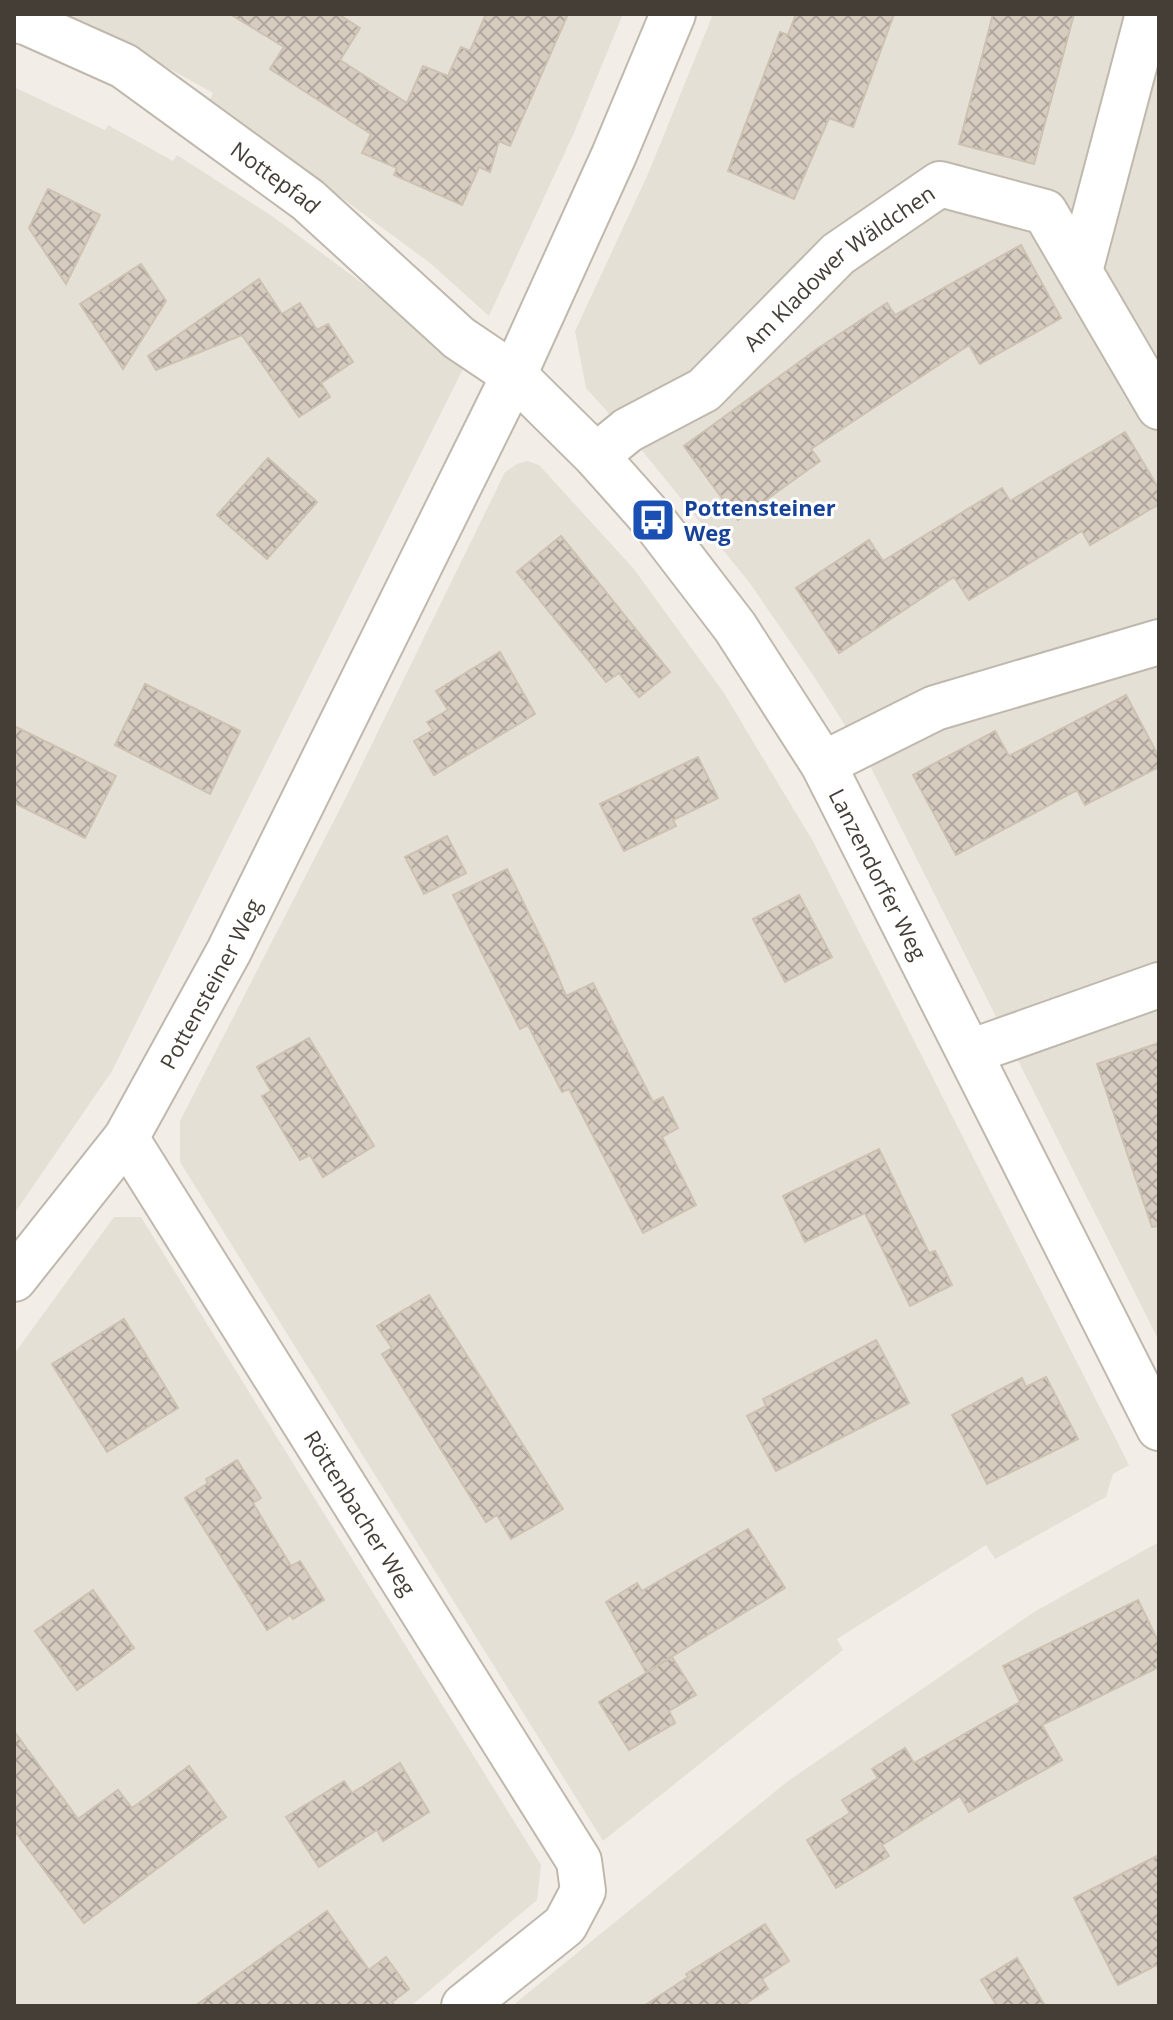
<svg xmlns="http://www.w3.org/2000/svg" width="1173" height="2020" viewBox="0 0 1173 2020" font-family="'Open Sans',sans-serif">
<defs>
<pattern id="building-cross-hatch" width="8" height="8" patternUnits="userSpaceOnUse" patternTransform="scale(2)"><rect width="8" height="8" fill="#d6ccc0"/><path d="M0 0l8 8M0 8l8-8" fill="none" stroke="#afa79d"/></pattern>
</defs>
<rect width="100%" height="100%" fill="#f2eee7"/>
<g fill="#e5e0d5">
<polygon points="61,14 623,14 573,135 489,316 430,263 342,198 205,109 213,93 141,53"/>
<polygon points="713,14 1159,14 1159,1341 867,760 813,675 749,582 639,447 586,388 575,331 648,174"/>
<polygon points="14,87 105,130 108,125 173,161 177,155 272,216 366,286 464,367 112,1071 14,1214"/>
<polygon points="527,461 539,465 634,569 724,693 814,843 1129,1465 1113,1474 1106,1497 995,1559 986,1545 837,1639 843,1650 603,1841 180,1162 180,1121 347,795 505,472 517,464"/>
<polygon points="114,1217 141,1217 541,1865 537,1900 411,2006 14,2006 14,1354"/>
<polygon points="1159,1542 1159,2006 512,2006 788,1781 1034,1612"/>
</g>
<g fill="url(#building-cross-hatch)" stroke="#cdc1b1" stroke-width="2">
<polygon points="230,14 338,14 360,28 340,60 407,103 423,66 448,76 461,47 470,51 486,14 568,14 510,146 499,141 490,172 479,167 462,205 394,175 397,168 362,153 371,134 270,69 284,47"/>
<polygon points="796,14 894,14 853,127 829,118 794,199 728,171 780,32 788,35"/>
<polygon points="993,14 1074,14 1034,164 959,144"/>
<polygon points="48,189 100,215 66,284 29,228"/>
<polygon points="1021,245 1061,318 980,364 969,345 811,449 820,461 738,520 684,446 817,349 887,303 895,315"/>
<polygon points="141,264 166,301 123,369 80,304"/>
<polygon points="259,279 282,314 300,303 317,330 328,324 353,362 321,383 330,397 299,417 242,335 156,370 148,356"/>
<polygon points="1125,432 1159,489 1159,504 1090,545 1082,531 969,600 954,577 839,653 796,588 869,540 883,561 1002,488 1010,501"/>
<polygon points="268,458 317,502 267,559 217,515"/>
<polygon points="561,536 670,672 639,697 619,673 606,682 517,572"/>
<polygon points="500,652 535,714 434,775 414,741 433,730 427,722 448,710 436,691"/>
<polygon points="145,684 240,731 210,794 115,745"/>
<polygon points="1126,695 1159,757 1159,767 1085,805 1077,790 956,855 913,775 995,731 1009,756"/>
<polygon points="14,726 116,776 85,838 14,803"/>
<polygon points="698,757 718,798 673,820 676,826 624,851 600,804"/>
<polygon points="447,836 466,873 424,894 405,857"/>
<polygon points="507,869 549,955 566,996 593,983 653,1102 663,1097 678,1128 662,1137 696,1205 643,1233 569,1089 562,1092 528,1025 520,1029 453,895"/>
<polygon points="799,895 832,957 785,982 753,919"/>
<polygon points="309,1038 374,1146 323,1177 310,1155 300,1160 262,1096 271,1091 257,1067"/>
<polygon points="1159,1043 1159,1226 1152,1227 1097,1064"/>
<polygon points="879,1149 929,1253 935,1251 952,1285 910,1306 865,1213 805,1242 783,1196"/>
<polygon points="429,1295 563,1509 511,1539 497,1515 486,1522 382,1354 392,1348 377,1326"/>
<polygon points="124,1319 178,1408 107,1452 52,1364"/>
<polygon points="876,1340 909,1403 776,1471 747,1416 766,1406 763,1399"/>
<polygon points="1046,1377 1078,1439 987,1484 952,1415 1022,1378 1026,1387"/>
<polygon points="237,1460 261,1498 253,1503 272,1535 291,1566 300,1561 324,1600 293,1619 290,1615 267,1630 185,1498 208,1483 206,1479"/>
<polygon points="748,1529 785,1588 646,1672 606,1602 637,1583 642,1591"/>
<polygon points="93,1590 134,1648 77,1690 35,1631"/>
<polygon points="1138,1600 1159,1643 1159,1667 1042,1725 1062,1760 969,1812 960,1796 882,1845 889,1856 836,1888 807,1840 850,1813 842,1800 878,1778 872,1769 905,1748 914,1763 1020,1702 1003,1666"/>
<polygon points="672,1657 696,1695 669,1711 675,1723 629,1750 599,1702"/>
<polygon points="14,1731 78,1819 118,1790 132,1808 189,1766 226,1817 84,1923 14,1830"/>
<polygon points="400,1763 429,1812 383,1841 377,1830 319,1867 286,1817 344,1781 352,1793"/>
<polygon points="1159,1855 1159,1964 1118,1985 1074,1898"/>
<polygon points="327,1911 369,1970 386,1957 409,1989 392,2002 395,2006 195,2006"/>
<polygon points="765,1924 789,1961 762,1979 768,1989 742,2006 644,2006 688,1977 686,1974"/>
<polygon points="1017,1958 1045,2006 997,2006 981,1980"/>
</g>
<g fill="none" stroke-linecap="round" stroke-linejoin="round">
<g stroke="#c0b8ad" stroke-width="48">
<g id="minor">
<path id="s1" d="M14,19L28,23L124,66L308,200L459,338L514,375L596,456L653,520L735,627L823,764L1159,1428"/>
<polyline points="1080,271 1148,14"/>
<path id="s2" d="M596,456L628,430L704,390L838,254L940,184L1045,212L1159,407"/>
<polyline points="823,764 935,708 1159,642"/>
<polyline points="970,1052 1159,985"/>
<path id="s3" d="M126,1138L579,1861L583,1891L565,1925L464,2006"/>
<path id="s4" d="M14,1279L126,1138L229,951L514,375L614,155L673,14"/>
</g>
</g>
<use href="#minor" stroke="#fff" stroke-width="44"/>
</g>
<defs>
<g id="bus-square" transform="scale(2.3)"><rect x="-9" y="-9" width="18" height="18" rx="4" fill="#1a4fb4" stroke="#fff"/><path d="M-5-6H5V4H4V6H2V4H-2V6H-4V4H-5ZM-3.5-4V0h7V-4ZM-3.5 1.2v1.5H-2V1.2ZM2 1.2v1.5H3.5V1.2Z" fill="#fff"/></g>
</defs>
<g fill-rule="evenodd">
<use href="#bus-square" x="653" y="520"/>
</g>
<g text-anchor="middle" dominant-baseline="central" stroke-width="6" stroke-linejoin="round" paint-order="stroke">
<g font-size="22" fill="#443e36" stroke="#fff">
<text stroke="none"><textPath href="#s1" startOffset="308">Nottepfad</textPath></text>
<text stroke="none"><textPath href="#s2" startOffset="310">Am Kladower Wäldchen</textPath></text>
<text stroke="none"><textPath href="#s1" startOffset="1240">Lanzendorfer Weg</textPath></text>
<text stroke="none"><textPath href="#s4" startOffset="356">Pottensteiner Weg</textPath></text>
<text stroke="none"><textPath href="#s3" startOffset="442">Röttenbacher Weg</textPath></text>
</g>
<g font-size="22" font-weight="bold" fill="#164399" stroke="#fff" text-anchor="start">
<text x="684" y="507">Pottensteiner<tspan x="684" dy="25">Weg</tspan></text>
</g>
</g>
<rect width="1173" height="2020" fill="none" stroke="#443e36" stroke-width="32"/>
</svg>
